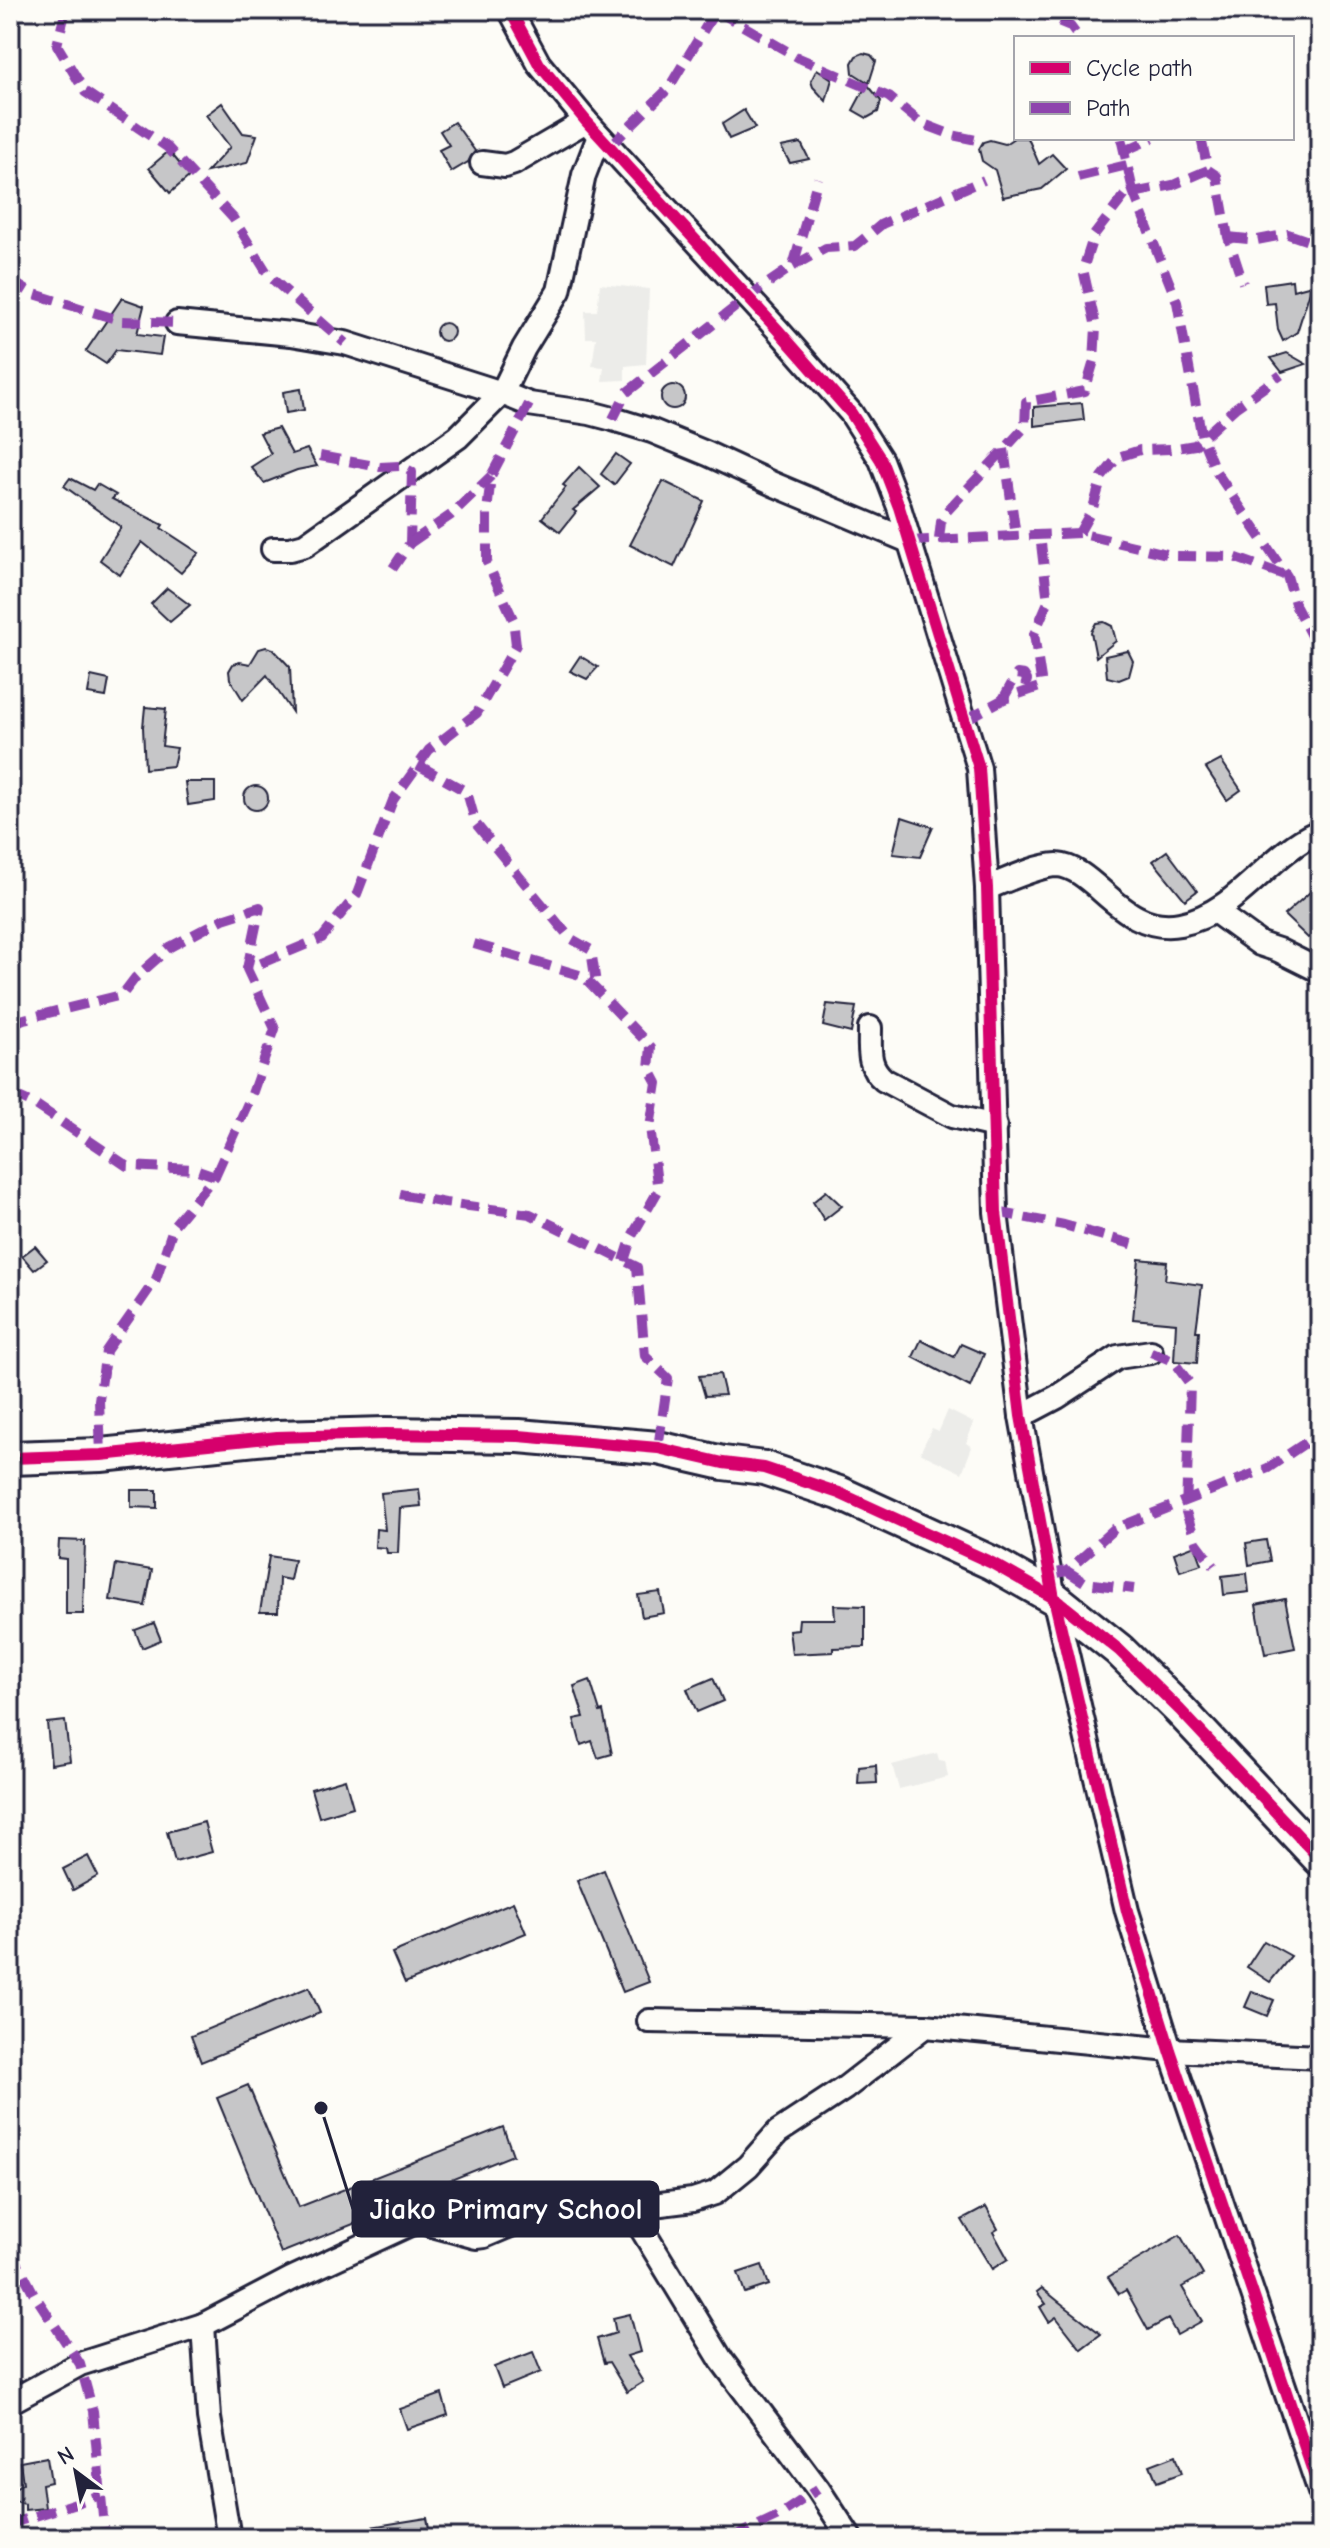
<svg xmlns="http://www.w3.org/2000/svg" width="1330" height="2548" viewBox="0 0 1330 2548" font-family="'Comic Neue',sans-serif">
<rect width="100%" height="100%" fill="#fdfcf7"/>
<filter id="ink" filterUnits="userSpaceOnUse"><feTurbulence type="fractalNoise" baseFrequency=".0125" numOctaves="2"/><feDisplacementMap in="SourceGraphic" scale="16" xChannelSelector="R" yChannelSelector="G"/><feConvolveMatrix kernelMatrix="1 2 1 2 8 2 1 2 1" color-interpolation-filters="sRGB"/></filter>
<g filter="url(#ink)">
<g fill="#ecece9">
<polygon points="600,284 649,289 646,364 625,366 625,380 602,381 604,367 592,366 596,338 586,338 585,311 597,311"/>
<polygon points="948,1410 974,1423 966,1443 972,1447 962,1473 920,1453 932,1428 939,1431"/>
<polygon points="937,1753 939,1760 945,1761 948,1777 899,1789 892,1765"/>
</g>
<g fill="#c6c6c8" stroke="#22223b" stroke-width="2">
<polygon points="863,53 871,55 876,61 869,83 853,73 852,63 856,56"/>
<polygon points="817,69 832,79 826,101 813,87 811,81"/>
<polygon points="867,84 881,101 878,112 867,118 853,110"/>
<polygon points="222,103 243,133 257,135 247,163 207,172 230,147 206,115"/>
<polygon points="744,110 755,128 729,139 722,124"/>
<polygon points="454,122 475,151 468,162 451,172 439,150 449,145 440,131"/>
<polygon points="1014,138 1028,138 1039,164 1052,154 1066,169 1042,189 1003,197 995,170 982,161 979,149 983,142 990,140 1005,144"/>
<polygon points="801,143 809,159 790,163 781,147"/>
<polygon points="169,151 190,176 170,193 149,168"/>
<polygon points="1292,280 1293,290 1312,285 1297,332 1283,341 1278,330 1275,303 1266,304 1264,284"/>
<polygon points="122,298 144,306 137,334 163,337 160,355 116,350 106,364 86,351"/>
<circle cx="445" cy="332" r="9"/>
<polygon points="1287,353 1306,364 1282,372 1271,358"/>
<circle cx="673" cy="397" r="12"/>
<polygon points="301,389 304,410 286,413 283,392"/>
<polygon points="1082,403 1084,420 1034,426 1034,407"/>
<polygon points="278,428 292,454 307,449 317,466 297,470 264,483 251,467 271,454 260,433"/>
<polygon points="616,454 630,464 614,485 601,474"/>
<polygon points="579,467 600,487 573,510 576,512 560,532 542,518 566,487 563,485"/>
<polygon points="70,478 93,490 97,484 116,495 112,499 163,525 161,528 199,553 181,573 142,542 120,575 100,560 121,527 64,486"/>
<polygon points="663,481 704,501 674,567 630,545"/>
<polygon points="167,588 190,605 170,622 151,604"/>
<polygon points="1104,622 1112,626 1116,641 1096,657 1091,632 1096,623"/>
<polygon points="266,647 273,649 290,667 292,712 267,675 243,700 230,679 229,671 233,664 240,662 250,664 259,649"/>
<polygon points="1128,651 1133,661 1129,676 1119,680 1107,677 1105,656"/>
<polygon points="580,656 598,667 587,679 570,671"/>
<polygon points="91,676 109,680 106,697 88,694"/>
<polygon points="145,707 166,709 162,746 177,748 173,766 145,769 143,727"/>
<polygon points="1221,760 1241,790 1227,800 1206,768"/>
<polygon points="185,782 215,782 215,801 188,805"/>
<circle cx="256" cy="798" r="12"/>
<polygon points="902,817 933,827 920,857 893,854"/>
<polygon points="1167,851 1197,891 1185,900 1153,861"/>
<polygon points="1310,892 1320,902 1320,929 1308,938 1284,915"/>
<polygon points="827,1004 856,1007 851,1033 823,1026"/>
<polygon points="826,1191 842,1206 824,1220 813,1202"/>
<polygon points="35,1246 47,1260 34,1270 22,1256"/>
<polygon points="1139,1259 1167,1262 1165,1280 1202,1285 1196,1331 1199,1331 1197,1363 1174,1361 1176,1323 1133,1319"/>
<polygon points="921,1340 954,1357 961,1344 984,1354 970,1387 913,1357"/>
<polygon points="720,1374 725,1395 705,1396 699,1376"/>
<polygon points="419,1489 421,1506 400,1508 398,1553 387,1553 386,1548 375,1547 376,1529 385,1530 381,1493"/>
<polygon points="131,1490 157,1490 157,1508 131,1507"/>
<polygon points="59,1540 85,1541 83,1614 66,1614 66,1559 58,1558"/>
<polygon points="1266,1540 1270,1561 1249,1565 1246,1543"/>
<polygon points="1195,1545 1202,1564 1180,1571 1174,1553"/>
<polygon points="269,1556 294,1560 290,1580 279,1578 278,1612 260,1612"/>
<polygon points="116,1564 152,1570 145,1606 110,1600"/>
<polygon points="1247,1573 1249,1592 1224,1595 1222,1576"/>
<polygon points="660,1592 664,1613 642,1617 638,1595"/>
<polygon points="1285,1599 1295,1648 1265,1654 1256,1605"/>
<polygon points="834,1605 865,1606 865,1647 833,1648 833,1652 792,1654 789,1630 798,1629 799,1619 835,1619"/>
<polygon points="154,1623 161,1640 142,1648 135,1630"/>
<polygon points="713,1678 723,1701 697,1712 687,1689"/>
<polygon points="590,1680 600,1712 603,1711 612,1754 598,1758 592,1741 581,1745 574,1719 584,1717 574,1686"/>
<polygon points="65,1721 70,1761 51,1764 47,1723"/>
<polygon points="876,1765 877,1783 858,1784 859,1767"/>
<polygon points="345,1779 353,1807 319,1817 311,1789"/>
<polygon points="204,1822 212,1852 175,1862 167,1832"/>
<polygon points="88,1856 98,1876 73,1890 63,1869"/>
<polygon points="604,1870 649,1982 623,1992 577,1881"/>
<polygon points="513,1902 526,1933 405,1983 392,1953"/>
<polygon points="1264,1941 1291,1956 1270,1982 1247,1967"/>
<polygon points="309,1987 320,2013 201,2062 191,2036"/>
<polygon points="1252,1991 1274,2000 1267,2016 1245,2007"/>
<polygon points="248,2085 299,2207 503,2127 513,2155 394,2203 396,2207 281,2253 217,2098"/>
<polygon points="986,2207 998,2229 993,2232 1008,2259 992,2269 962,2220"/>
<polygon points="1180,2235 1203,2275 1182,2287 1202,2321 1177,2335 1168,2319 1148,2330 1126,2290 1119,2294 1108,2277"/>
<polygon points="762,2265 769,2285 745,2293 738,2273"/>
<polygon points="1042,2288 1058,2301 1101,2334 1081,2349 1056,2317 1049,2322 1040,2307 1046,2304 1037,2292"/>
<polygon points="630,2314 640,2352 627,2356 643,2382 627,2392 609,2362 604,2363 597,2339 616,2333 613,2318"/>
<polygon points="533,2352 541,2372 502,2388 494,2367"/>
<polygon points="442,2394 448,2415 407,2429 400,2409"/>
<polygon points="1176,2455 1182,2473 1157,2482 1150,2465"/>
<polygon points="47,2457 51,2482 42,2484 45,2508 25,2510 25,2504 10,2499 10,2491 23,2483 20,2462"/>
<polygon points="427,2518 430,2534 409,2538 365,2538 364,2528"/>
</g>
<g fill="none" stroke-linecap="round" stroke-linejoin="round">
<g stroke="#22223b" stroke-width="28">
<g id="street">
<polyline points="510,10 539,64 586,121 777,329 851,413 881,460 899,507 979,768 987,888 996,1212 1021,1416 1054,1598 1127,1911 1170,2050 1320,2492"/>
<polyline points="482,163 505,166 514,163 586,121"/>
<polyline points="177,323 291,334 345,343 502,393 529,404 590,413 613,419 652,431 708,454 773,484 909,541"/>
<polyline points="273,549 290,549 305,545 458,437 502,393 524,348 559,291 584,175 599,136"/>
<path d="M987,888C1005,881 1039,865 1057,865C1096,867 1122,935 1180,924C1237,913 1266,856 1316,833"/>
<polyline points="1216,912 1260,944 1278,950 1320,971"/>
<path d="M870,1028C870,1050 867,1066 884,1080L952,1116L995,1126"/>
<polyline points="1021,1416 1057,1397 1118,1357 1151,1352"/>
<polyline points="649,2021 925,2026 1170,2050 1320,2057"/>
<polyline points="629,2208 722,2361 818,2489 850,2538"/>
<polyline points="203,2325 209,2418 229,2538"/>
<polyline points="10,2402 80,2364 203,2325 291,2279 410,2224 421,2222 476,2237 484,2236 534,2215 574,2205 593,2202 629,2208 693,2200 715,2193 748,2166 778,2132 845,2088 925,2026"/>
</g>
</g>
<g stroke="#22223b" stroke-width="38">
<polyline id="secondary" points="10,1458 101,1455 277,1437 386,1434 519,1436 658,1448 723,1463 764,1468 839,1493 992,1563 1054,1598 1119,1650 1180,1710 1320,1859"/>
</g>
<use href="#street" stroke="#fdfcf7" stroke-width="22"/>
<use href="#secondary" stroke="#fdfcf7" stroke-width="32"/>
<g stroke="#8e44ad" stroke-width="10" stroke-dasharray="20 10" stroke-linecap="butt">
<polyline points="66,10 57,45 85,92 167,147 233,218 269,276 345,343"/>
<polyline points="1032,10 1070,26 1079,38"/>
<polyline points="717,11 799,58 889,97 921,123 952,135 976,140"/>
<polyline points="609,147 668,89 716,10"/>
<polyline points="1124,151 1153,138"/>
<polyline points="1208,170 1217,176 1228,237 1243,283"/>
<polyline points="1078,177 1127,165"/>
<polyline points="1131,186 1177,302 1202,438 1215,470 1287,576 1296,607 1320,653"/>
<polyline points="1133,193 1173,185 1208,170 1201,138"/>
<polyline points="1228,237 1257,240 1288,234 1320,245"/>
<polyline points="793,266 826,248 855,246 882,224 984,180"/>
<polyline points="10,280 31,293 122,321 177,323"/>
<polyline points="613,419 626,393 748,297 793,266 818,178"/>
<polyline points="1004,449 1016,536"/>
<polyline points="320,456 380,467 401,466 412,472 410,543 393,568"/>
<polyline points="1079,533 1093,508 1102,477 1118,457 1140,450 1170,449 1195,445 1235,408 1281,375"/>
<polyline points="939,539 941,522 946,512 1025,427 1026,402 1085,391 1094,361 1096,327 1083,269 1094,235 1132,186 1121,138"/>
<polyline points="909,541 1079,533 1175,556 1234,557 1287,576"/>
<polyline points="410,543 451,515 491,476"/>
<polyline points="1002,701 1017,674 1024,675 1027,680 1023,693"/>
<polyline points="965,720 1004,699 1042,686 1034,634 1048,602 1040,535"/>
<polyline points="418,765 467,792 476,824 570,938 591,950 597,990"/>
<polyline points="474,944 583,976 651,1047 649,1068 657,1083 650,1127 658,1191 632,1236 624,1261"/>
<polyline points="10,1025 24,1019 122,995 135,978 170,947 223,919 260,907 247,969"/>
<polyline points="10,1093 36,1105 127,1166 195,1169 215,1176 174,1225 156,1279 106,1351 99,1400 101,1455"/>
<polyline points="215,1176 252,1094 275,1029 247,969 322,938 357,894 393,800 429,750 477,713 516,645 513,619 487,562 487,512 491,476 529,404"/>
<polyline points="400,1194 445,1203 530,1214 637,1267 645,1356 668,1378 658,1448"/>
<polyline points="996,1212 1064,1225 1139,1246"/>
<polyline points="1151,1352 1173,1361 1190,1384 1186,1512 1196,1542 1214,1566"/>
<polyline points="1067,1571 1086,1583 1134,1589"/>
<polyline points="1051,1574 1067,1571 1114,1529 1268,1468 1320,1433"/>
<polyline points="10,2249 34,2294 80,2364 93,2411 105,2538"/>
<polyline points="10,2529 13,2523 101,2495"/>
<polyline points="732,2538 778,2516 818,2489"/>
</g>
<g stroke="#fdfcf7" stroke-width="17">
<g id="cycleway">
<polyline points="510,10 539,64 586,121 777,329 851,413 881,460 899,507 979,768 987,888 996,1212 1021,1416 1054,1598 1127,1911 1170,2050 1320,2492"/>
<polyline points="10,1458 101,1455 277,1437 386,1434 519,1436 658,1448 723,1463 764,1468 839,1493 992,1563 1054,1598 1119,1650 1180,1710 1320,1859"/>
</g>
</g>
<use href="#cycleway" stroke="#d6006c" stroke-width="12"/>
</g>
</g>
<path fill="none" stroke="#22223b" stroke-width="3" d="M321 2108L353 2209"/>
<circle fill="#22223b" stroke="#fdfcf7" stroke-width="3" cx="321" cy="2108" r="8"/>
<rect fill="#22223b" stroke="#22223b" stroke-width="3" x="353" y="2182" width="305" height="54" rx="8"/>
<g font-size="30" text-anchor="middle" font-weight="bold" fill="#fff">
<text x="506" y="2219">Jiako Primary School</text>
</g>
<rect width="1330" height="2548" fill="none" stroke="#fdfcf7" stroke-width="40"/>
<rect x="20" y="20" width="1290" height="2508" fill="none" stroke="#22223b" stroke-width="3" filter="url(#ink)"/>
<rect x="1014" y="36" width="280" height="104" fill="#fdfcf7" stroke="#a5a5ac" stroke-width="2"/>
<rect x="1030" y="62" width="40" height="12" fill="#d6006c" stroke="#a5a5ac" stroke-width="2"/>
<text x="1086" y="76" font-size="24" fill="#22223b">Cycle path</text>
<rect x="1030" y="102" width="40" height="12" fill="#8e44ad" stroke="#a5a5ac" stroke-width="2"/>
<text x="1086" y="116" font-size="24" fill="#22223b">Path</text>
<g transform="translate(76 2472) rotate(328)" stroke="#fdfcf7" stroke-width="6" paint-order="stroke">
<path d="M0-6L14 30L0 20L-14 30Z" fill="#22223b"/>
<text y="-12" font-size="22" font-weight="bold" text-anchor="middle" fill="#22223b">N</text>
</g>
</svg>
